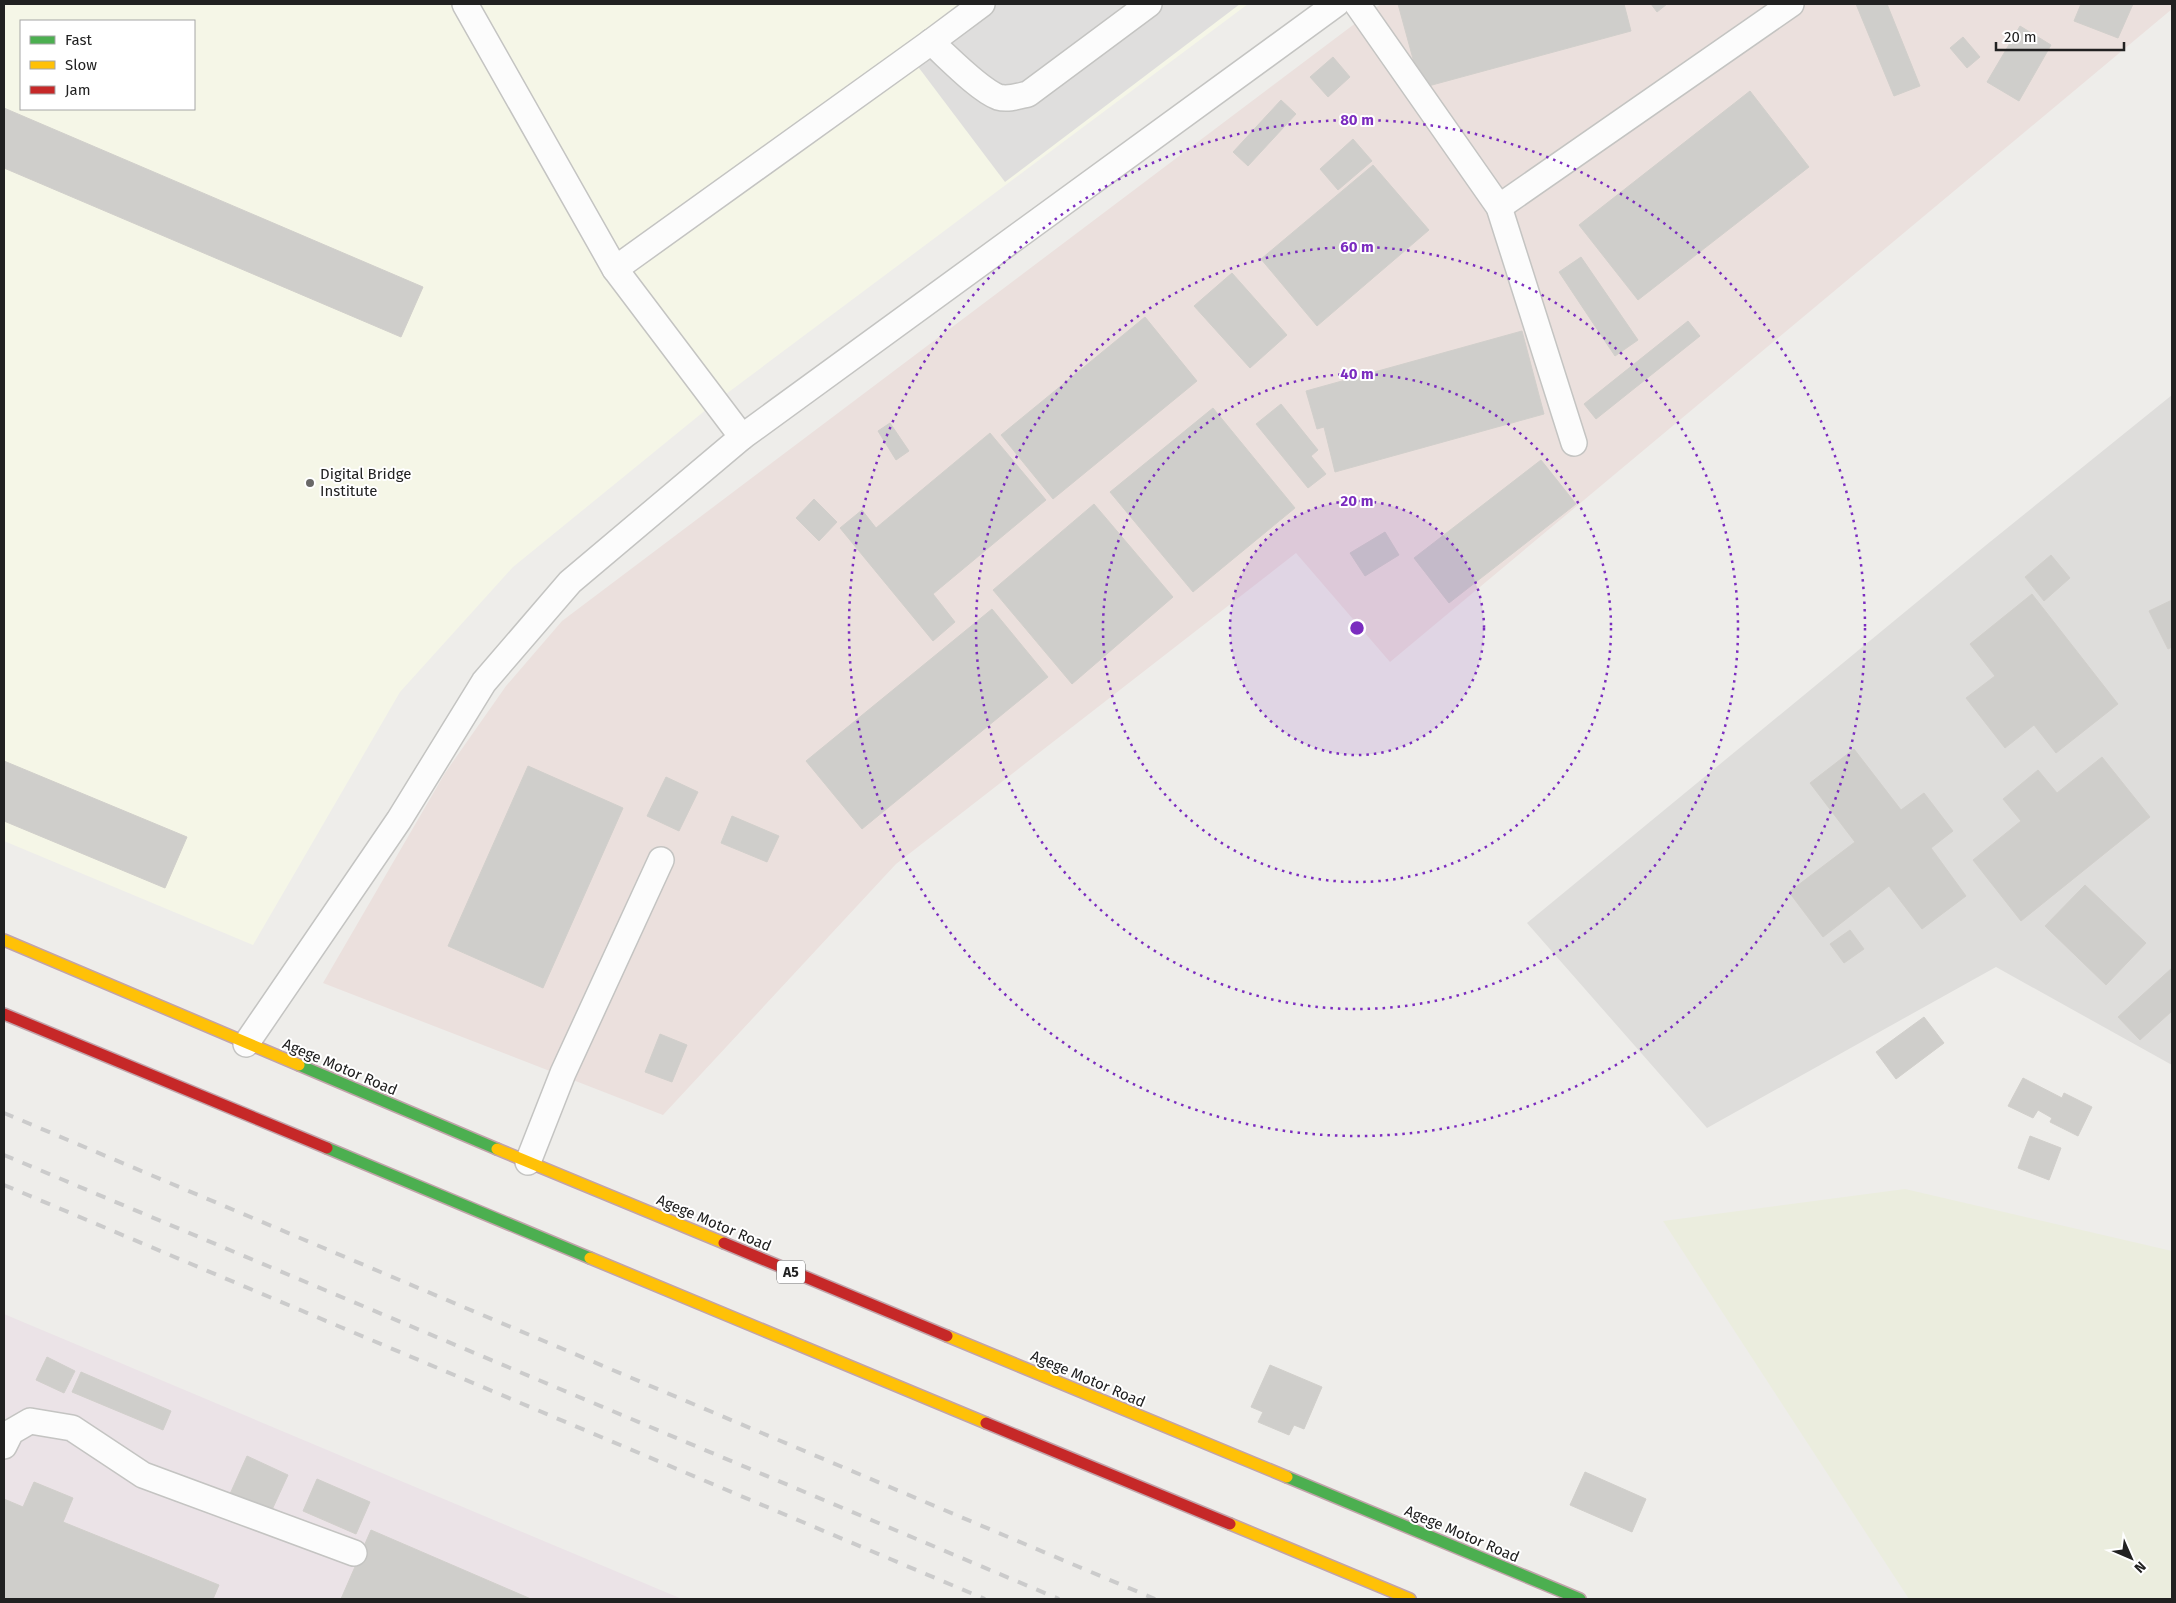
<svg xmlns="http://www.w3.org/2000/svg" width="2176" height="1603" viewBox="0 0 2176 1603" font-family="'Fira Sans',sans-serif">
<rect width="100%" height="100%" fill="#eeedea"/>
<polygon fill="#dedddb" points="2172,395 2172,1065 1996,967 1707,1128 1527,923 1985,546"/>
<polygon fill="#ebe0dd" points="1381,4 2172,4 2172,9 1390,662 1296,553 896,864 663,1115 323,983 445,773 506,686 562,621"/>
<polygon fill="#ebe3e7" points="4,1314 339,1455 682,1599 4,1599"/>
<path fill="#f5f6e7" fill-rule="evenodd" d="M4,4H1248L718,400L513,567L400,692L253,945L4,841ZM21,21H194V109H21Z"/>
<polygon fill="#ebedde" points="1905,1189 2172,1251 2172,1599 1909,1599 1663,1221"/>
<polygon fill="#dfdedd" points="996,4 1240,4 1005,182 916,64"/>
<g fill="#cfcecb" stroke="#d1cfcb">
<polygon points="1398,4 1624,4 1631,31 1421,88"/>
<polygon points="1651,4 1667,4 1657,12"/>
<polygon points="1856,4 1887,4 1920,86 1894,96"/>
<polygon points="2081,4 2133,4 2118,38 2074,21"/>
<polygon points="2020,26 2051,45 2019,101 1987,82"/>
<polygon points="1963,37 1980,57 1967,68 1950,48"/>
<polygon points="1333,57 1350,77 1328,97 1310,77"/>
<polygon points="1750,91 1809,167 1638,300 1579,225"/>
<polygon points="1281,100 1296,114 1248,166 1233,152"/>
<polygon points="4,108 423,287 401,337 4,168"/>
<polygon points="1353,139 1372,161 1338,190 1320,169"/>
<polygon points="1373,165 1429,230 1317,326 1261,259"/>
<polygon points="1581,257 1638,340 1615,356 1559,272"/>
<polygon points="1232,273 1287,335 1250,368 1194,306"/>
<polygon points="1145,317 1197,381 1053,499 1001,435"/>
<polygon points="1688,321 1700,336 1596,419 1584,404"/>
<polygon points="1522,331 1544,414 1335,472 1324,427 1317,429 1306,391"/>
<polygon points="1281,404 1318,450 1311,456 1326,474 1308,488 1256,424"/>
<polygon points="1213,408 1295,508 1193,592 1110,492"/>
<polygon points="890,423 909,451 896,460 878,431"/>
<polygon points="990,433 1046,500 933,594 955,622 933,641 840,528 862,510 876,528"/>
<polygon points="1541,460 1576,504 1449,603 1414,558"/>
<polygon points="814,499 837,522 819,541 796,518"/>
<polygon points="1094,504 1173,597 1072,684 993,590"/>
<polygon points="1385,532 1399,555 1365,576 1350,553"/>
<polygon points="2051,555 2070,578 2044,601 2025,577"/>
<polygon points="2032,594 2118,704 2056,753 2034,725 2005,748 1966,698 1995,676 1970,644"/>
<polygon points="2172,600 2172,647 2168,649 2149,611"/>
<polygon points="992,609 1048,677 862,829 806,761"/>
<polygon points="1854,749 1901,810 1924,793 1953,831 1931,848 1966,896 1922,929 1889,886 1823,937 1789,892 1855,842 1810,783"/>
<polygon points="2102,757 2150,817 2021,921 1973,860 2021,821 2003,799 2038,770 2057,793"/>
<polygon points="4,761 187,837 165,888 4,821"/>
<polygon points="528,766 623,808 543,988 448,946"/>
<polygon points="666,777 698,792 679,831 647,816"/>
<polygon points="732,816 779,836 767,862 721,843"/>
<polygon points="2085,885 2146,943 2106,985 2045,926"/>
<polygon points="1850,930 1864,949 1844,963 1830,944"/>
<polygon points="2172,968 2172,1011 2140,1040 2118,1017"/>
<polygon points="1924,1017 1944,1043 1896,1079 1876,1052"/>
<polygon points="660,1034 687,1045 672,1082 645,1072"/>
<polygon points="2023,1078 2062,1098 2064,1093 2092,1107 2078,1136 2050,1122 2052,1118 2038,1110 2033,1118 2008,1106"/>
<polygon points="2030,1136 2061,1148 2049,1180 2018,1168"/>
<polygon points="47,1357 75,1371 64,1393 36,1380"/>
<polygon points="1270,1365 1322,1387 1304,1429 1294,1425 1289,1435 1258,1422 1263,1412 1251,1407"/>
<polygon points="81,1372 171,1411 163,1430 72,1392"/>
<polygon points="247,1456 288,1475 271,1512 230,1494"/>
<polygon points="1585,1472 1646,1499 1632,1532 1570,1505"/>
<polygon points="317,1479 370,1502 356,1534 303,1511"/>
<polygon points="34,1482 73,1498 63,1522 219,1585 213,1599 4,1599 4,1499 23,1507"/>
<polygon points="371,1530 531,1599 341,1599"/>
</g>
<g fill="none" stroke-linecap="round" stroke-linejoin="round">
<g stroke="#c4c4c2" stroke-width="28">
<g id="lane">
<polyline points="465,4 615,269 742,437"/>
<polyline points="1357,4 1499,207 1574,443"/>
<path d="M931,42C948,57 978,89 998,97C1008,100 1019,96 1028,94L1149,4"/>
<polyline points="1499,207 1791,4"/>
<polyline points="615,269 931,42 982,4"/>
<polyline points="246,1044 399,820 484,682 570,582 742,437 1336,4"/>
<polyline points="528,1162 563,1073 661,860"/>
<polyline points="4,1446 11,1432 30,1421 72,1428 143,1475 354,1553"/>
</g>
</g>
<g stroke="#c1a3aa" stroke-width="14">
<g id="fast">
<polyline points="299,1065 497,1149"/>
<polyline points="327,1148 590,1258"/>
<polyline points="1287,1477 1580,1599"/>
</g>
</g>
<g stroke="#c1a3aa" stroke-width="14">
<g id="slow">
<polyline points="4,940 299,1065"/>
<polyline points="497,1149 724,1243"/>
<polyline points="590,1258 986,1423"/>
<polyline points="947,1336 1287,1477"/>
<polyline points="1230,1524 1410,1599"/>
</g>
</g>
<g stroke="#c1a3aa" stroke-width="14">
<g id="jam">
<polyline points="4,1014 327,1148"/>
<polyline points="724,1243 947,1336"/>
<polyline points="986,1423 1230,1524"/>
</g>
</g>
<use href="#lane" stroke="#fcfcfc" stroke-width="25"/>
<use href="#fast" stroke="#4caf50" stroke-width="11"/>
<use href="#slow" stroke="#ffc107" stroke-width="11"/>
<use href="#jam" stroke="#c62828" stroke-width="11"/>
<g stroke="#cbcbcb" stroke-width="4" stroke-dasharray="10 10" stroke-linecap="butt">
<polyline points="4,1113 1155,1599"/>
<polyline points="4,1155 1059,1599"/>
<polyline points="4,1185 985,1599"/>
</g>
</g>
<circle cx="1357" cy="628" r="127" fill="#7b2cbf" fill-opacity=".12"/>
<g fill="none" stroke="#7b2cbf" stroke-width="2.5" stroke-dasharray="2.5 5">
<circle cx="1357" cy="628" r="127"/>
<circle cx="1357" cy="628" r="254"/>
<circle cx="1357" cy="628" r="381"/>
<circle cx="1357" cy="628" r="508"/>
</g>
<circle fill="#696867" stroke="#fff" stroke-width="2" cx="310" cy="483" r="5"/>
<g text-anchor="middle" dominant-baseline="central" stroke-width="4" stroke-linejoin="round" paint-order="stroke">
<rect fill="#fff" stroke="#646464" stroke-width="1" x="777" y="1260.5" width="28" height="23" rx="4"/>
<g font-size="14" font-weight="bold" fill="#212121">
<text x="791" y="1272">A5</text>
</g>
<g font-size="15" fill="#212121" stroke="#fff" text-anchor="start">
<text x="320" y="474">Digital Bridge<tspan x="320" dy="17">Institute</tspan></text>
</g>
<g font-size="15" fill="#212121" stroke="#fff">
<text transform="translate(340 1067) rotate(23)">Agege Motor Road</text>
<text transform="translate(714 1223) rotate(23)">Agege Motor Road</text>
<text transform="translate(1088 1379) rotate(23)">Agege Motor Road</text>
<text transform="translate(1462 1534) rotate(23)">Agege Motor Road</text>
</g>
</g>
<circle cx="1357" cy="628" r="8" fill="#7b2cbf" stroke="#fff" stroke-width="2.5"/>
<g font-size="15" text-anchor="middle" font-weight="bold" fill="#7b2cbf" stroke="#fff" stroke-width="4" stroke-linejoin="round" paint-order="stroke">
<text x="1357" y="125">80 m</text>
<text x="1357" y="252">60 m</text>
<text x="1357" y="379">40 m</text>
<text x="1357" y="506">20 m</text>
</g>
<rect width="2176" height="1603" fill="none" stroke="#212121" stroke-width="10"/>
<rect x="20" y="20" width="175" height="90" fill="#ffffff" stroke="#a6a6a6"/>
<rect x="30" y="36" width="25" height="8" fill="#4caf50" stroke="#a6a6a6"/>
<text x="65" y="45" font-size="15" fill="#212121">Fast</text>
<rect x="30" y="61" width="25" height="8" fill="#ffc107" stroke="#a6a6a6"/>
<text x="65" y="70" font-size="15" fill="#212121">Slow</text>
<rect x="30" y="86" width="25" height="8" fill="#c62828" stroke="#a6a6a6"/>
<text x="65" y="95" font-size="15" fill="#212121">Jam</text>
<g transform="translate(2131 1558) rotate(135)" stroke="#ffffff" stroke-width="4" paint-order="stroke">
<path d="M0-4L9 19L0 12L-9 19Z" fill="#212121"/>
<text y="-8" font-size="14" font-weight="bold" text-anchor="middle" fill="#212121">N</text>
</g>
<path d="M1996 42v8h128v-8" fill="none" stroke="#212121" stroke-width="2.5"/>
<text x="2004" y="42" font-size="15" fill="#212121" stroke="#ffffff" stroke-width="4" paint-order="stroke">20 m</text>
</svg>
